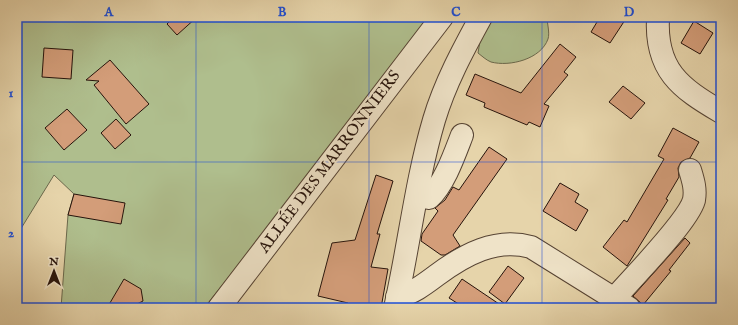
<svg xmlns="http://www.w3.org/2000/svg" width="738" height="325" viewBox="0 0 738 325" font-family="'IM FELL English',serif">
<rect width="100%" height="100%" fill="#e6d4aa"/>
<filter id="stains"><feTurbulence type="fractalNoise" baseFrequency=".005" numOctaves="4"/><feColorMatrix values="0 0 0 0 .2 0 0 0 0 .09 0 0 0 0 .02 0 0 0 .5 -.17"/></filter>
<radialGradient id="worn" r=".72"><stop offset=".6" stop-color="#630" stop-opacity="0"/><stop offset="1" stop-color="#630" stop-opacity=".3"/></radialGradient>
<g fill="#afbe8d" stroke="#6a684c">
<polygon points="17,17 435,17 204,308 61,308 68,215 74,194 54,175 17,235"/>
<path d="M492,17H547C547,23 550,33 548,39C541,59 510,67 491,62C486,60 482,56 478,53L481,35Z"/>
</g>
<g fill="#d39d79" stroke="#26130b">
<polygon points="174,17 197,17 177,35 167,24"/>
<polygon points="600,17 627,17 610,43 591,32"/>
<polygon points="694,21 713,33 700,54 681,43"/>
<polygon points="560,44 576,57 564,72 568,75 544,104 549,106 540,127 529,122 527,125 484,107 485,103 466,95 475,74 521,93"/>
<polygon points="44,48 73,50 71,79 42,77"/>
<polygon points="110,60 149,104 126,124 94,85 99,81 86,80"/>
<polygon points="623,86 645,103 631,119 609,102"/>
<polygon points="67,109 87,130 64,150 45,128"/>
<polygon points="116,119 131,135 115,149 101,133"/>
<polygon points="673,128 699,142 690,158 681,162 678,168 679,177 666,199 668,200 627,266 603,247 624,220 627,222 664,159 658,156"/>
<polygon points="489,147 507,159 453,235 460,246 445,255 441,255 421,241 422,234 438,211 435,208 445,200 453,187 459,190"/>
<polygon points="376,175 393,181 377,234 380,234 371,267 388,269 381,308 347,308 348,303 318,296 332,243 355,240"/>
<polygon points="560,183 579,194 575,202 588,210 576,231 543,211"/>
<polygon points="74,194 125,203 121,224 68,215"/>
<polygon points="685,238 690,243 669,270 671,271 643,305 633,296"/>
<polygon points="508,266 524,278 505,304 489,292"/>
<polygon points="124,279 141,289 143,301 129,308 107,308"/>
<polygon points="462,279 505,308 465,308 449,298"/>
</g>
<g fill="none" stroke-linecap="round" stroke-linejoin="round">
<g stroke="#564333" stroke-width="24">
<g id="minor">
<path d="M658,17C655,70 680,88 721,112"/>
<path d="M417,196L429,198C444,185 455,153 462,135"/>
<path d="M397,297C412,294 425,284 437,275C464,255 496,237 531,247L629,308"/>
<path d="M614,299C631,279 688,222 694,200C696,189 693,180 690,170"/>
<polyline points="219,308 442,17"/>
<path d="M395,308C409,246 416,181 434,120C445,83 463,50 481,17"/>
</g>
</g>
<use href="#minor" stroke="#efe3c8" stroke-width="22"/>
</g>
<path fill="none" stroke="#1d4ed8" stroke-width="1" stroke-opacity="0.55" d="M196,17V308M369,17V308M542,17V308M17,162H721"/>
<g text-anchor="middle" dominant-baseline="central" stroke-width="3.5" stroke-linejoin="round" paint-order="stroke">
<g font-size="16" fill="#26130b" stroke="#efe3c8">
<text transform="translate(330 162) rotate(-53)">ALLÉE DES MARRONNIERS</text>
</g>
</g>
<rect width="738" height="325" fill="none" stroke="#e6d4aa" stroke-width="44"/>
<g transform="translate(54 271)" stroke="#efe3c8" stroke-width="3" paint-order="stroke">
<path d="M0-3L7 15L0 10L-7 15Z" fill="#26130b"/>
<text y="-6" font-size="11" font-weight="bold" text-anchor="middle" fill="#26130b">N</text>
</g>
<rect x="22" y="22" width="694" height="281" fill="none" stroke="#1d4ed8" stroke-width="1.5"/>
<g font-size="13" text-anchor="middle" font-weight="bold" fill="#1d4ed8">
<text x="109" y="16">A</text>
<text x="282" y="16">B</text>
<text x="456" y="16">C</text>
<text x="629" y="16">D</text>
<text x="11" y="97">1</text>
<text x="11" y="237">2</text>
</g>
<rect width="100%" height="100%" filter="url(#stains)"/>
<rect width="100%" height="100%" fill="url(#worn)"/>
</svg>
